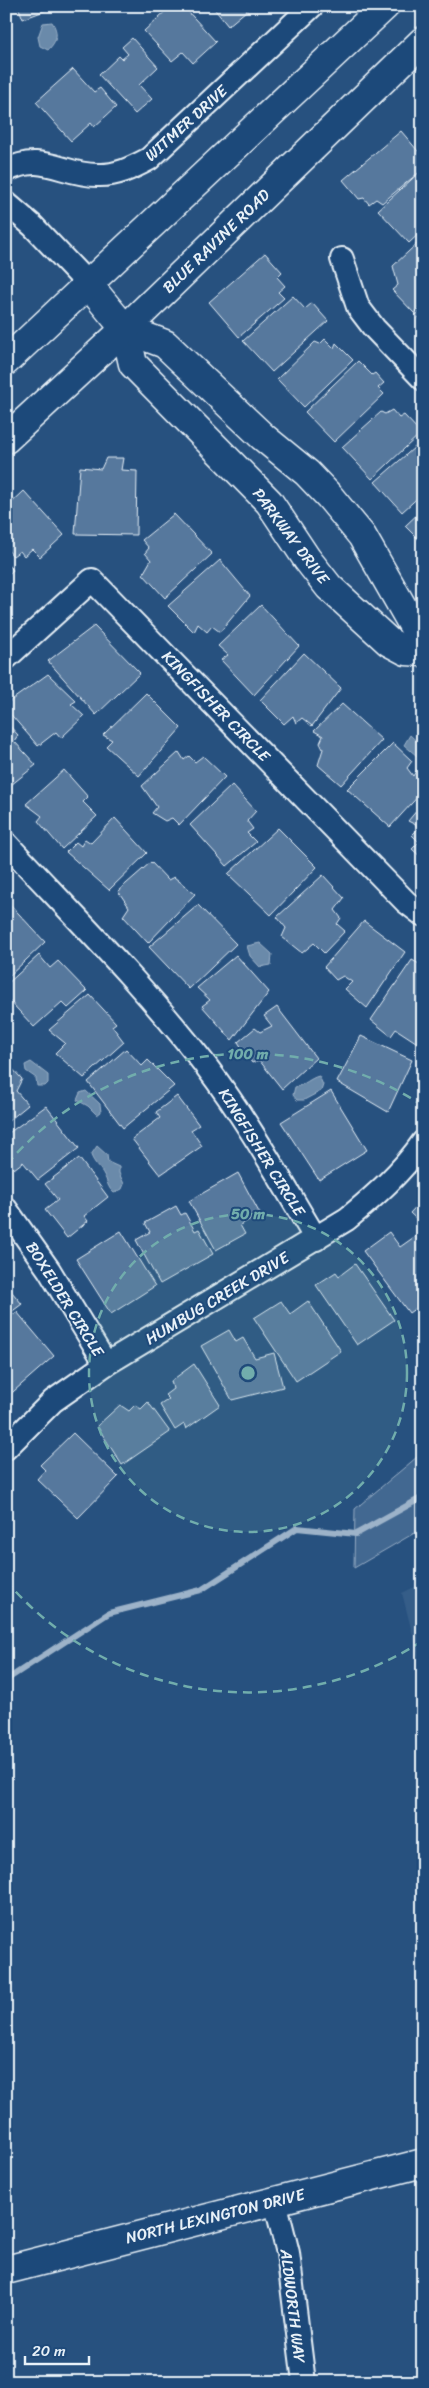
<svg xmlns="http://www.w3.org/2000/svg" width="429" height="2388" viewBox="0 0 429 2388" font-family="Sriracha,sans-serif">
<rect width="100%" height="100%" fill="#27517f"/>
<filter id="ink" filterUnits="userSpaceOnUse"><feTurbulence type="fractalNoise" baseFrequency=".02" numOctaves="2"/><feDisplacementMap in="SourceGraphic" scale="10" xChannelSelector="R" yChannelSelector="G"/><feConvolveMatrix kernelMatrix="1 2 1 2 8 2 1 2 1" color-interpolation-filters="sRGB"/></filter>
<g filter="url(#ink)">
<polygon fill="#355d88" points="423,1583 423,1675 402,1593"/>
<polygon fill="#436891" stroke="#96acc4" points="423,1452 423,1528 354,1568 355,1509"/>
<g fill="#6b8aaa" stroke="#9db3c9">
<path d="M52,22C59,33 57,41 48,50L40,46L38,37L43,23Z"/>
<polygon points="410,735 423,747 423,761 404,745"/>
<polygon points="260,943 272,954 271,965 260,967 250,956 247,946"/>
<polygon points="31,1062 48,1075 48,1083 45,1086 37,1086 36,1078 26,1071 25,1065"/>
<path d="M319,1076L323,1085L321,1091L304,1100H297L293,1095L295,1087C305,1085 310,1078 319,1076Z"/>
<polygon points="86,1091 100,1104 101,1112 97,1115 88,1106 77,1100 80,1093"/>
<path d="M97,1146L107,1155L108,1162L119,1167V1173L124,1184L122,1189L114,1193C107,1187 108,1182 104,1175C100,1167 94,1164 91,1155Z"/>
</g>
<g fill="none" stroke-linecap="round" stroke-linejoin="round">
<polyline stroke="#9db3c9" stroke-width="6" points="6,1680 109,1613 201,1590 297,1528 356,1534 423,1497"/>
</g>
<g fill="#57789d" stroke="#e8f1f8">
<polygon points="18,6 52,6 52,8 23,19"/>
<polygon points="171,6 183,6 216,42 193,63 183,52 172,61 144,31"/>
<polygon points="212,6 252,6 228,26"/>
<polygon points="132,38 158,67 139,85 152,99 135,114 99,75 119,56 122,59 128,54 122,47"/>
<polygon points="73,69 94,92 100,88 116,107 94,127 91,123 71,141 36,102"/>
<polygon points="401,131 423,157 423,169 382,203 376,199 369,204 364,198 359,199 343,180"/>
<polygon points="423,169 423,230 409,243 378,210"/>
<polygon points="423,238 423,304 414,313 392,290 398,285 393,266"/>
<polygon points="265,253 282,272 277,277 285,286 278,292 284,298 239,337 209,302"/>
<polygon points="293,296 305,309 312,303 328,321 272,372 243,341"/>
<polygon points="423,309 423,323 416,315"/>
<polygon points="325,339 334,348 336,343 353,360 304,407 277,379 315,342 320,344"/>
<polygon points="358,361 372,375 375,373 384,383 378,388 384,394 334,442 305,412"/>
<polygon points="392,410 399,418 404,415 421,433 372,479 342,447 381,412 385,414"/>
<polygon points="423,440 423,493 402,512 375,482"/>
<polygon points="106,458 123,458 121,470 137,471 136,535 75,534 80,467 101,469"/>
<polygon points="24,491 64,535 40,557 32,549 24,556 20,551 13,556 6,548 6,508"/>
<polygon points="423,509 423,544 405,526"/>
<polygon points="174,514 212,554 165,598 143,574 151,560 145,553 149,548 142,540"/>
<polygon points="220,560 250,596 220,632 212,626 207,632 198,624 194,632 168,606"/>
<polygon points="6,563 13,570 6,577"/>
<polygon points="261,605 299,646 254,695 221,660 228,655 218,646"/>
<polygon points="94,626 140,673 96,715 48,661"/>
<polygon points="304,653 341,688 312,726 302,718 296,723 293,716 284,724 260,700"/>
<polygon points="48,674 76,701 71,704 84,716 61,738 56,732 38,746 6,709 6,704"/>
<polygon points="146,693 181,728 139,776 106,746 112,740 103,735"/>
<polygon points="342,704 382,740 341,785 318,765 323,749 320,743 323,736 314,731"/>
<polygon points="6,722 18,735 14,741 36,765 6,789"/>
<polygon points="393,743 412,761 407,768 413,776 418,768 423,771 423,791 390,827 347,789"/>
<polygon points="179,752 184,760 189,756 195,762 203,756 225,777 179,825 172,818 165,821 152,813 157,807 142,786"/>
<polygon points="64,770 88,797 83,802 97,816 62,849 38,821 42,816 26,804"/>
<polygon points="232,785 256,811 247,821 253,829 247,833 256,842 227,866 190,825"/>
<polygon points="423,803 423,859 412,849 419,842 412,835 420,827 408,821"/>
<polygon points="115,818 147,853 109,890 66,852 76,842 81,846 85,839 91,843"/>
<polygon points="278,828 317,867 271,915 228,874"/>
<polygon points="151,862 168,880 174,877 195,894 148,943 123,916 129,907 118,891"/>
<polygon points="323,875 344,898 335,910 341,918 337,924 345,931 324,953 314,943 302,953 282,937 286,928 277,917"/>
<polygon points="6,900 45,942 6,979"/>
<polygon points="198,905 236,944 189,989 149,947"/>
<polygon points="364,921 405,952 367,1008 345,989 352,982 343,976 336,980 324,967"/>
<polygon points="39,955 50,968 58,961 87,991 68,1008 62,1002 34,1027 6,997 6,985"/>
<polygon points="236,955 269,992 232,1040 202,1006 210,1000 197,988"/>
<polygon points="412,960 423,966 422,1046 396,1029 391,1036 371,1020"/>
<polygon points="90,995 116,1023 112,1026 124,1042 84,1078 55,1053 65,1043 49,1030"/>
<polygon points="277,1007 316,1058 282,1089 259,1060 252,1063 238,1042 255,1028 260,1032 272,1026 264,1016"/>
<polygon points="361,1036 412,1060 388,1112 337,1082"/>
<polygon points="126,1049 142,1066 148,1060 174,1086 123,1128 88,1082"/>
<polygon points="6,1062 22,1079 16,1091 28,1105 6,1123"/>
<polygon points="331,1091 367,1150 319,1180 281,1122"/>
<polygon points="177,1096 199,1125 191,1130 202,1146 160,1175 132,1139 160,1118 156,1112"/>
<polygon points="46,1106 79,1148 38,1180 23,1162 14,1169 6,1160 6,1135"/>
<polygon points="79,1158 108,1197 84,1216 88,1221 67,1238 45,1210 58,1200 45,1184"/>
<polygon points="238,1173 260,1214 240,1225 245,1234 216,1250 189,1201"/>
<polygon points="423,1199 423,1225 410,1213"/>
<polygon points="176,1206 181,1215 185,1213 195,1231 199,1229 213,1254 160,1284 136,1240 150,1232 145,1223"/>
<polygon points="121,1231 155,1286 111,1314 76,1259"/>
<polygon points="389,1232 400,1247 417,1235 423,1243 423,1303 409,1313 363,1251"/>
<polygon points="355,1264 394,1320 357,1345 316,1285 336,1272 339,1276"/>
<polygon points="6,1285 22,1304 6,1316"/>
<polygon points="281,1301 290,1314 308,1301 341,1351 296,1381 254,1318"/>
<polygon points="17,1312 54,1356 6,1398 6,1320"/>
<polygon points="229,1330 236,1342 243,1338 255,1358 274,1353 283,1387 232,1400 201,1346"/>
<polygon points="194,1364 220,1405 186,1429 184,1424 175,1430 160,1405 169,1399 165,1395 173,1389 171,1381"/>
<polygon points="148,1402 170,1432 122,1465 97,1426 120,1405 129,1411 135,1405 141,1409"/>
<polygon points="73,1433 118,1477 78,1518 37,1479 45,1470 40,1465"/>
</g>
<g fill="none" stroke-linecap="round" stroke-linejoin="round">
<g stroke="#e8f1f8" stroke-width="26">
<g id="minor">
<path d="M6,171C41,151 62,175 97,175C116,176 132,168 149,159L312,6"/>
<polyline points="6,203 33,226 88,284"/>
<polyline points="342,259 358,307 374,328 423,379"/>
<polyline points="6,658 92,580 406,902 423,915"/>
<path d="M6,843C74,916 145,987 206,1066C248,1121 281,1181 316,1239"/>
<polyline points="6,1209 49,1270 106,1364"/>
<path d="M6,1448L53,1401L106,1364L347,1219C375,1196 402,1172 423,1142"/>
<polyline points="275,2201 288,2253 304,2382"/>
</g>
</g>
<g stroke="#e8f1f8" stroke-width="31">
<g id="tertiary">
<polyline points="88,284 125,329 133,364 269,502 307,559 329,587 389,642 406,651 423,652"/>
<polyline points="125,329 165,344 263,437 307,473 329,496 362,536 423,643"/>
<polyline points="6,2270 423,2163"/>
</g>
</g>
<g stroke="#e8f1f8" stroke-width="31">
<g id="secondary">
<polyline points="6,361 385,6"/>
<polyline points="6,439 125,329 423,41"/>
</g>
</g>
<use href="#minor" stroke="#1f4a7a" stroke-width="22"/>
<use href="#tertiary" stroke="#1f4a7a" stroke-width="28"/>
<use href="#secondary" stroke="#1f4a7a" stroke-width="28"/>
</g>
</g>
<circle cx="248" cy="1373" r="159" fill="#71adac" fill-opacity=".12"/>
<g fill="none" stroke="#71adac" stroke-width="2.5" stroke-dasharray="9 6">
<circle cx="248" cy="1373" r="159"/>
<path d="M422 1641A319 319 0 0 1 7 1582M7 1164A319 319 0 0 1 422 1105"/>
</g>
<g text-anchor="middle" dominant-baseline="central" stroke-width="4" stroke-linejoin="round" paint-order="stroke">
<g font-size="16" fill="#e8f1f8" stroke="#1f4a7a">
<text transform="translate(186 123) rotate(-42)">WITMER DRIVE</text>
<text transform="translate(216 241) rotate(-44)">BLUE RAVINE ROAD</text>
<text transform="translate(291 536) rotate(53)">PARKWAY DRIVE</text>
<text transform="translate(216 706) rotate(46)">KINGFISHER CIRCLE</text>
<text transform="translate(262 1152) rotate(58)">KINGFISHER CIRCLE</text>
<text transform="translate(217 1298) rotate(-31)">HUMBUG CREEK DRIVE</text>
<text transform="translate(65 1299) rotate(58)">BOXELDER CIRCLE</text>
<text transform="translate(215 2216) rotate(-14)">NORTH LEXINGTON DRIVE</text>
<text transform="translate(293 2306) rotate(83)">ALDWORTH WAY</text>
</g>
</g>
<circle cx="248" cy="1373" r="8" fill="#71adac" stroke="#1f4a7a" stroke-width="2.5"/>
<g font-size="15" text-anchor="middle" font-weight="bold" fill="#71adac" stroke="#1f4a7a" stroke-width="4" stroke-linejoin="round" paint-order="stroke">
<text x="248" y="1059">100 m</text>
<text x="248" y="1219">50 m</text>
</g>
<rect width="429" height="2388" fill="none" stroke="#1f4a7a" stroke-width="25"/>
<rect x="12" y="12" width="404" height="2363" fill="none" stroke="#e8f1f8" stroke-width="2" filter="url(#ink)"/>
<path d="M25 2356v8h64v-8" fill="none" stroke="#e8f1f8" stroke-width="2.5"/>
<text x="32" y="2356" font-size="15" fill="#e8f1f8" stroke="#1f4a7a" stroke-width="4" paint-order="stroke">20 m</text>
</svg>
